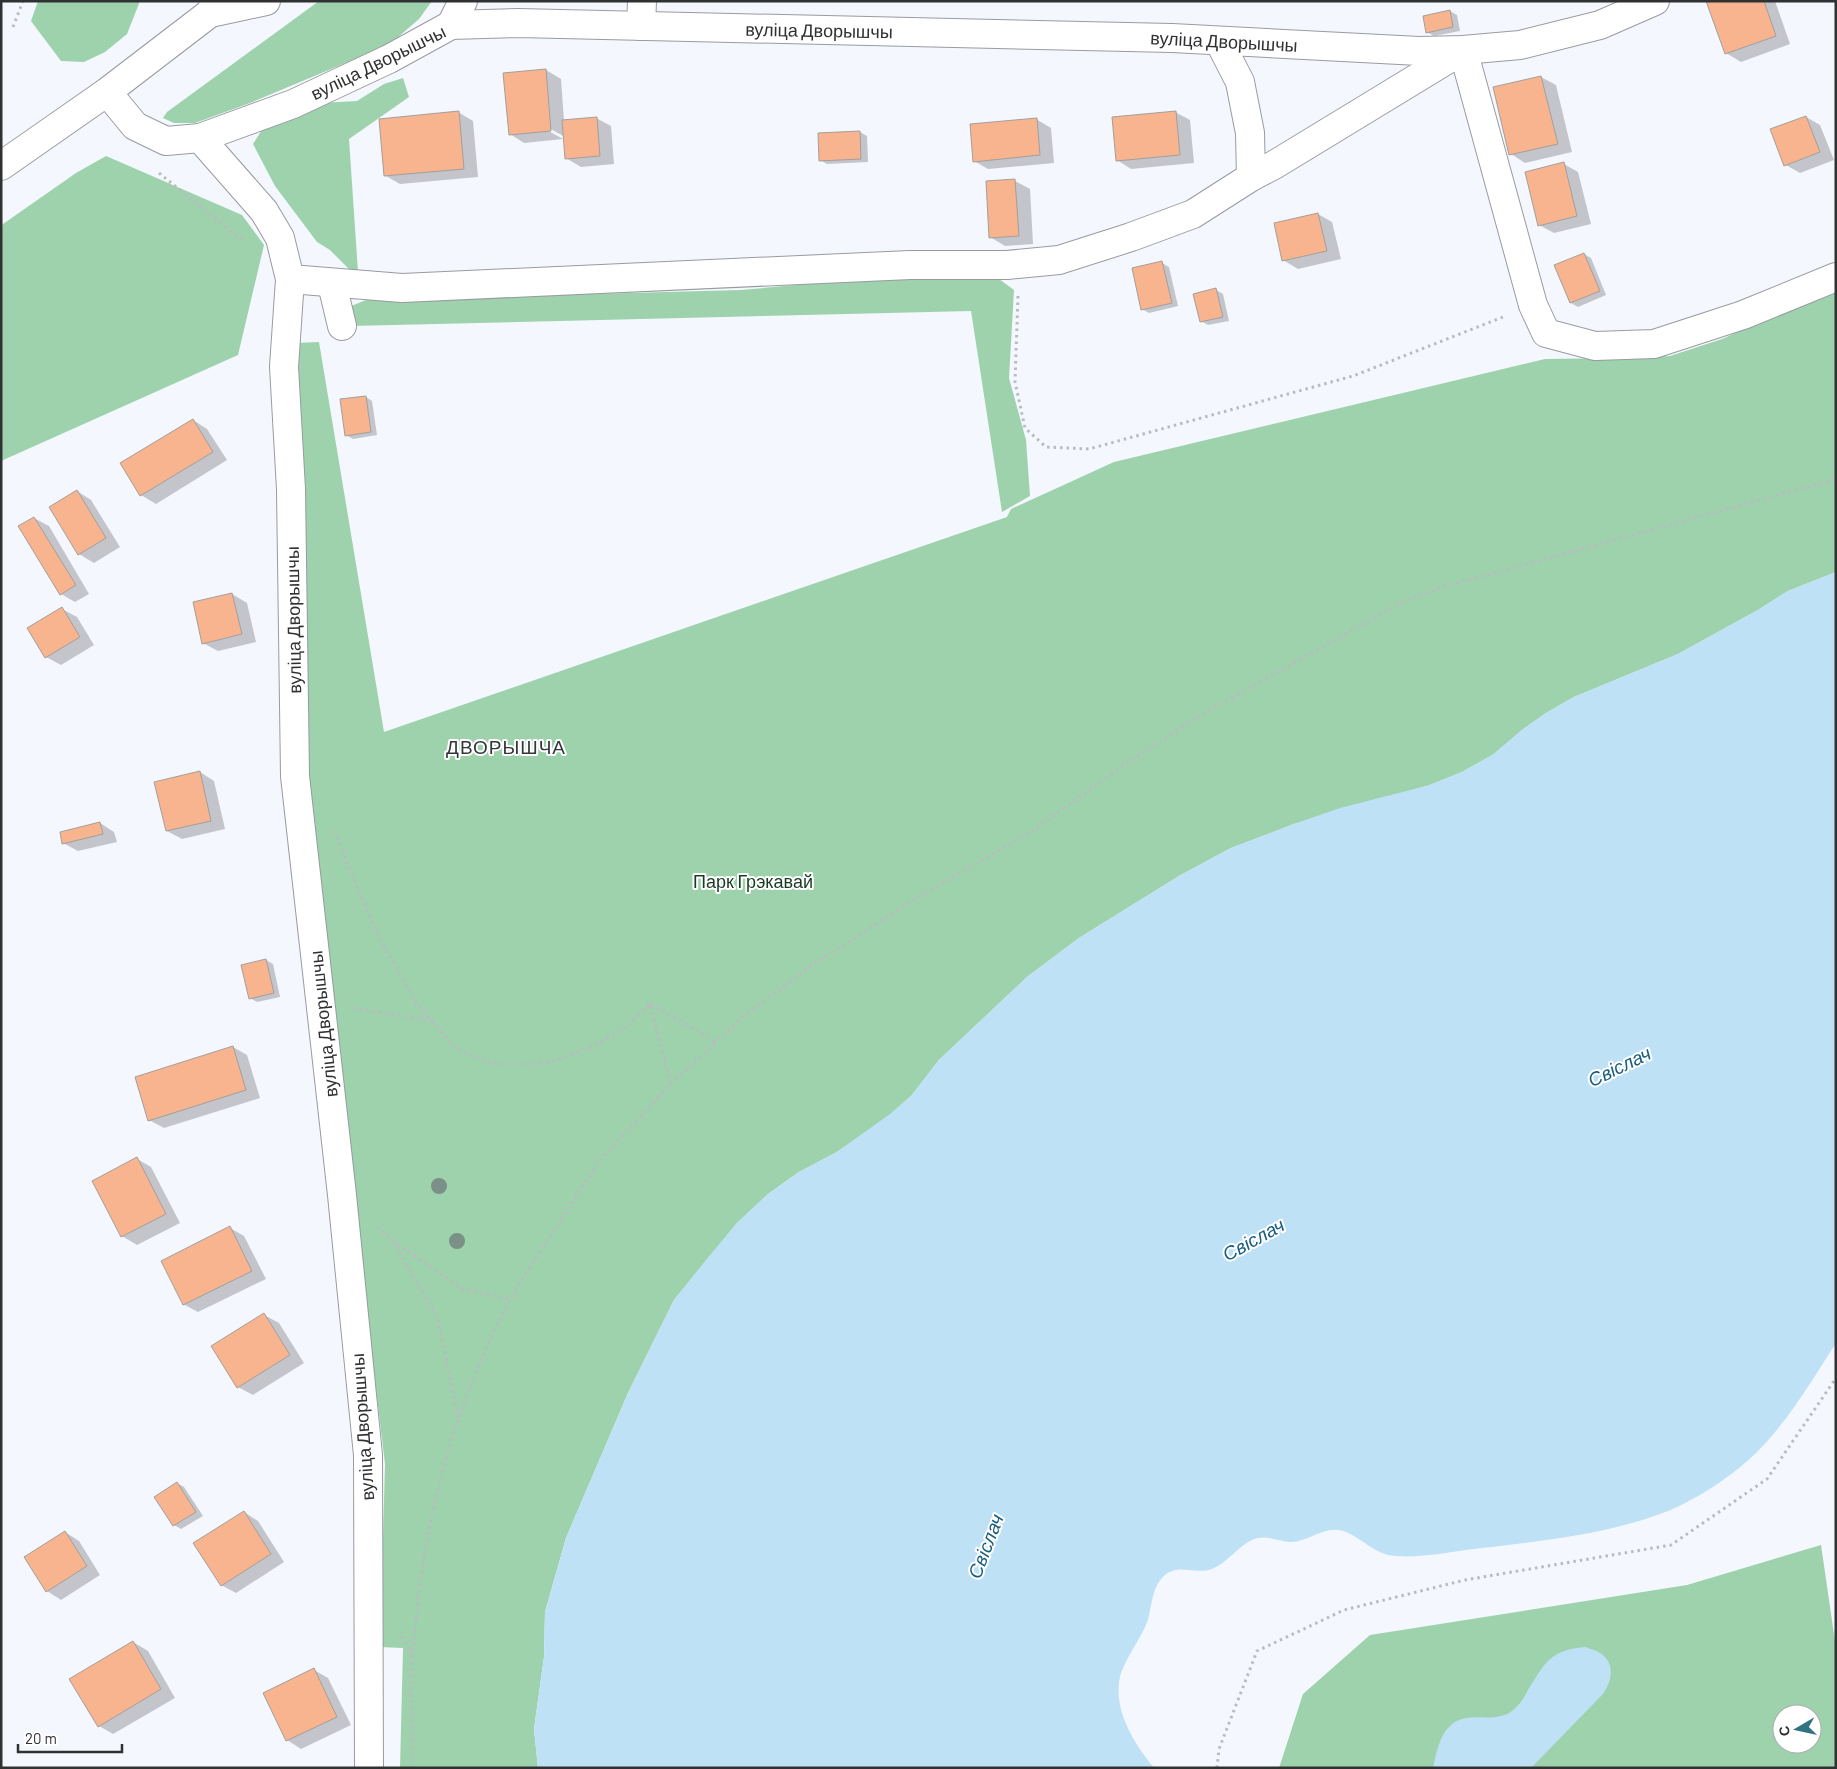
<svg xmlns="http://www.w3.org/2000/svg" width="1837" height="1769" viewBox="0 0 1837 1769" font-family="Barlow,sans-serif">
<rect width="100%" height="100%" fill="#f4f7fd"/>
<g fill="#9dd2ac" fill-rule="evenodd">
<polygon points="38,1 140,1 127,34 105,52 84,62 61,61 31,21"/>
<polygon points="319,1 432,1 419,19 397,38 367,54 250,103 195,123 174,123 163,118 167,112"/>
<polygon points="403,78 409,97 349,139 358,272 349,269 330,250 317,242 275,186 253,144 265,125 321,103 357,101 384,84"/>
<polygon points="106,156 242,215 264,245 238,355 1,461 1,227 3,224 76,173"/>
<polygon points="896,276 995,276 1014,290 1009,378 1026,440 1030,496 1002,512 971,311 350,326 344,309 366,300 741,290"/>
<polygon points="1836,288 1836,572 1788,591 1758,610 1678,654 1574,697 1546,713 1522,730 1494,754 1462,772 1430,785 1294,824 1231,848 1179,876 1079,938 1027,977 939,1060 912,1095 890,1115 837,1152 799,1172 768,1194 737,1223 674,1300 628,1393 566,1538 545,1612 544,1657 534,1729 538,1768 400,1768 403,1648 380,1647 385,1464 303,775 296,343 319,342 384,732 1007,517 1011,509 1114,462 1545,359 1622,358 1670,356 1722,339"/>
<path d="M1821,1545L1836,1648V1768H1279L1303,1694L1370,1635L1687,1585ZM1782,1714H1812V1744H1782Z"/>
</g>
<g fill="#bfe1f6">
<path d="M1836,572V1343C1812,1380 1789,1420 1758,1451C1734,1475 1699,1498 1668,1511C1607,1535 1539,1541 1474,1549C1449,1552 1421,1558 1396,1556C1374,1555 1362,1537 1343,1531C1324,1525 1308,1542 1291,1542C1276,1541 1266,1534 1252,1540C1237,1547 1227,1563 1212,1569C1196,1575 1179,1563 1165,1575C1152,1586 1152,1605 1148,1620C1145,1628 1141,1635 1137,1642C1131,1652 1125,1663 1121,1673C1111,1707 1133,1742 1154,1768H538L534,1729L544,1657L545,1612L566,1538L628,1393L674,1300L706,1260L737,1223L768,1194L799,1172L837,1152L890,1114L912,1095L939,1060L1027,977L1079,938L1179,876L1231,848L1294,824L1340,808L1430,785L1462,772L1494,754L1522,730L1546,713L1574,697L1678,654L1758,610L1788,591Z"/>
<path d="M1585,1647C1590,1649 1596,1650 1600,1653C1616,1663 1612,1682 1602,1695L1531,1768H1433C1436,1754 1439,1736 1450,1726C1468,1709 1493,1725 1512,1711C1519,1706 1524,1698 1528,1690C1545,1663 1550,1650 1585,1647Z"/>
</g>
<g fill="#0003">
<polygon points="1707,1 1775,1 1790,44 1741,62 1726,53"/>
<polygon points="1450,11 1457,15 1460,31 1434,36 1427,32"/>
<polygon points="546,70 561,79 564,121 596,118 611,126 614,164 581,167 566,158 565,137 547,127 545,129 563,139 524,143 510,134"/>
<polygon points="1541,77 1556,85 1572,152 1525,163 1511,154 1495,88"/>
<polygon points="458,112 473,121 478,177 400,184 386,176"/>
<polygon points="1175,112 1190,120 1194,163 1131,169 1117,160"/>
<polygon points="1806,117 1820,125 1834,160 1800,173 1786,165"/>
<polygon points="1036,119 1051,128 1054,163 988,169 974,161"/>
<polygon points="860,132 867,136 868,162 827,164 820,160"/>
<polygon points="1564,164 1578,172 1591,224 1554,233 1539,225"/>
<polygon points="1015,181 1030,189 1033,244 1005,246 990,237"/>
<polygon points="1318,214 1332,222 1341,259 1298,269 1283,260"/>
<polygon points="1584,254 1591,258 1606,295 1578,307 1571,303 1556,266"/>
<polygon points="1162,263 1169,267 1178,306 1149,313 1142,309"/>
<polygon points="1216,290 1223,294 1229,321 1208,325 1201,321"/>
<polygon points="366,397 372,401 377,435 353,439 346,435"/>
<polygon points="193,420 207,429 227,460 156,504 141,495"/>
<polygon points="77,491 91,500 120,547 94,563 79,554 51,507"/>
<polygon points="34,518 49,526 89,594 75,602 61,594"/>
<polygon points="232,594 247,603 256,642 218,651 203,643"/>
<polygon points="62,609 77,617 94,645 61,665 46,657"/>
<polygon points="200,772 214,781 225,829 182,839 167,831"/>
<polygon points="100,823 114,832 117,842 78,851 63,843"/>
<polygon points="266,960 273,964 280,997 257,1002 250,998"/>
<polygon points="233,1047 247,1055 260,1098 164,1128 149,1120"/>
<polygon points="137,1159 151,1167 180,1223 137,1245 122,1236 94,1181"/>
<polygon points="230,1228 244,1236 266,1279 198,1312 183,1304"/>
<polygon points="264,1315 279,1323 304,1363 253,1395 238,1387"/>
<polygon points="177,1483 184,1487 203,1516 181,1529 174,1525"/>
<polygon points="244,1512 258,1521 284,1562 236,1593 221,1585"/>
<polygon points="65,1532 79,1541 100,1575 61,1600 47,1591"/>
<polygon points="133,1642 148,1651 175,1698 113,1734 99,1726"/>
<polygon points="314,1670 328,1678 351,1725 301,1749 287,1740"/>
</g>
<g fill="#f7b48f" stroke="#a49e9b">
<polygon points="1706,1 1764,1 1776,36 1725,54"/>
<polygon points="1450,10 1453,27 1426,33 1423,16"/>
<polygon points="546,69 551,131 509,135 503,73"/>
<polygon points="1541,76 1558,144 1509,155 1493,87"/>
<polygon points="459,111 464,169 384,176 379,119"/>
<polygon points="1176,111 1180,155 1116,161 1112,117"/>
<polygon points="1806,116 1820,152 1784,166 1770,129"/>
<polygon points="597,117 600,156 565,159 562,120"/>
<polygon points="1037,118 1040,155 973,162 970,124"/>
<polygon points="860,131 861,159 819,161 818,133"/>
<polygon points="1564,162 1577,216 1538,226 1525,172"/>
<polygon points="1015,179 1019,236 989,238 986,181"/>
<polygon points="1318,213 1327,251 1282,261 1274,223"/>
<polygon points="1584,253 1600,291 1570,303 1554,265"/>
<polygon points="1162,261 1172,303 1141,310 1132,268"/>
<polygon points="1216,288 1223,317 1200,322 1193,294"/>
<polygon points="366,396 371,432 345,436 340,399"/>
<polygon points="193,419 213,452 140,496 120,463"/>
<polygon points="77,490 106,538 78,555 49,507"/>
<polygon points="34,517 76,585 60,595 18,526"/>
<polygon points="232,593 242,634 202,644 193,602"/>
<polygon points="62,607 80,637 45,658 27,628"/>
<polygon points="200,771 211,821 166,831 154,782"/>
<polygon points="100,822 103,834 62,844 60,832"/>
<polygon points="266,959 274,993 249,999 241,965"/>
<polygon points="233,1046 246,1090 148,1121 135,1077"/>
<polygon points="137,1157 166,1214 121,1237 92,1181"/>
<polygon points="230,1226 252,1271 183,1305 161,1261"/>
<polygon points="264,1313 290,1355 237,1388 211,1346"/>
<polygon points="177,1482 196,1512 173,1526 154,1497"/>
<polygon points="244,1511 271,1554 221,1586 193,1543"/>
<polygon points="65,1531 87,1566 46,1592 24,1557"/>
<polygon points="133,1641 161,1689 98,1727 69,1679"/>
<polygon points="314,1668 337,1717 286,1741 263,1693"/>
</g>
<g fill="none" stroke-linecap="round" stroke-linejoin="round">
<g stroke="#989ba0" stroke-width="30">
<g id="minor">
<polyline points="210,13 266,1"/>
<polyline points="451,25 463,1"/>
<polyline points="641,26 642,1"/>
<polyline points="1219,41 1240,82 1250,133 1251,177"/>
<polyline points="107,92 135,126 166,141 200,138 264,211 280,238 290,279 284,367 291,489 295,776 342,1195 368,1455 369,1768"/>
<polyline points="200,138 293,104 389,59 451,25 518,23 1172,38 1419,51 1463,50 1520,45 1600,25 1655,1"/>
<polyline points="1,166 107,92 210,13 216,1"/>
<polyline points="290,279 402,288 910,265 1007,265 1059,260 1131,237 1193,214 1251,177 1274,165 1463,50 1533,305 1546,333 1595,346 1654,344 1743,315 1836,277"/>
<polyline points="332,284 342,326"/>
</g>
</g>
<g stroke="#b9bbc0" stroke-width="3" stroke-dasharray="2.5 4" stroke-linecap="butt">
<polyline points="13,27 23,1"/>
<polyline points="159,173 243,241"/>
<polyline points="1018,296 1015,382 1025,428 1046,447 1089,449 1353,376 1503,317"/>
<polyline points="335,831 346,861 379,937 416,1003 456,1049 494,1064 530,1064 554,1061 591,1047 621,1031 650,1004 671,1084"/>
<polyline points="651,1004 716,1042"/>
<polyline points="353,1008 431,1021"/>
<polyline points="378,1227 393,1241 462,1289 511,1299"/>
<polyline points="393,1241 438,1319 458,1419"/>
<polyline points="402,1636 412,1654"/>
<path d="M413,1768C412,1735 410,1702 411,1669C412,1653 414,1636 416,1620C427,1502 461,1384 521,1281L600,1160L652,1104L671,1084L746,1014L811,966L912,901L1029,833L1123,766L1194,719L1404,601L1447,585L1495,573L1836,479"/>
<polyline points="1217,1768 1219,1749 1257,1651 1344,1610 1465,1580 1671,1545 1767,1479 1836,1378"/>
</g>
<use href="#minor" stroke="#fff" stroke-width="28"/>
</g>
<g fill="#7b9086">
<circle cx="439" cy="1186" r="8"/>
<circle cx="457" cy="1241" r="8"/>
</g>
<g text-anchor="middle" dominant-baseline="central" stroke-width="4" stroke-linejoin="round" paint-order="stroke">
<g font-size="18" fill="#303133" stroke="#fff">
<text transform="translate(819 30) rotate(1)">вуліца Дворышчы</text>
<text transform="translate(1224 41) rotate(3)">вуліца Дворышчы</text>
<text transform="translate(378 62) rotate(-26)">вуліца Дворышчы</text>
<text transform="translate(293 620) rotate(-91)">вуліца Дворышчы</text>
<text transform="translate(323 1024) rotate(-96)">вуліца Дворышчы</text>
<text transform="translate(362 1427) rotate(-94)">вуліца Дворышчы</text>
</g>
<g font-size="18" fill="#183b24" stroke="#fff">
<text x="753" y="881">Парк Грэкавай</text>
</g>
<g font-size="19" letter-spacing="1" fill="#34363a" stroke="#fff">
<text x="506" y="746">ДВОРЫШЧА</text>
</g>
<g font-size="19" font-style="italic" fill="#165d80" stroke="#fff">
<text transform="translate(1619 1066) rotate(-26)">Свіслач</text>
<text transform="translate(1253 1239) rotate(-29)">Свіслач</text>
<text transform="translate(985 1546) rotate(-69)">Свіслач</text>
</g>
</g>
<rect width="1837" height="1769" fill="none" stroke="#303133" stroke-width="5"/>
<g transform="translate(1797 1729) rotate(261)"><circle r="24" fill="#ffffff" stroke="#acadad"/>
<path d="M0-4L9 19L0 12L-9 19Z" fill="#307484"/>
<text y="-8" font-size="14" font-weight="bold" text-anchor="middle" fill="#303133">С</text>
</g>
<path d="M18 1744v8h104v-8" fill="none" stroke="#303133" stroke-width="2.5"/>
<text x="25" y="1744" font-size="15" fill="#303133" stroke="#ffffff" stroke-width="4" paint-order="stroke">20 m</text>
</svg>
